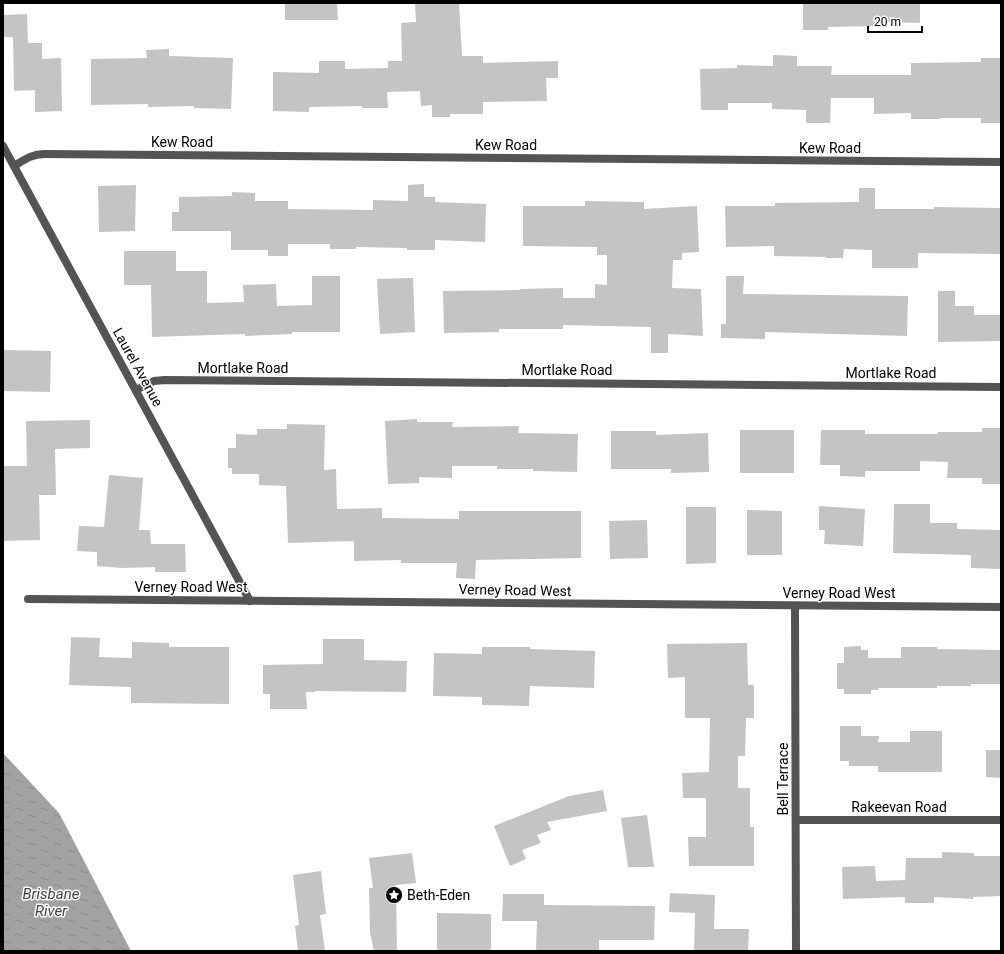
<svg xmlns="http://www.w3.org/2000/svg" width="1004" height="954" viewBox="0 0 1004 954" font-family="Roboto,sans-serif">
<defs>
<pattern id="water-ripples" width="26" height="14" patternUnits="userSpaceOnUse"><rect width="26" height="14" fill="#a2a2a2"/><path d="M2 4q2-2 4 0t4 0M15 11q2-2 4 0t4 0" fill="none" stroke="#8a8a8a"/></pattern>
</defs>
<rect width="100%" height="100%" fill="#fff"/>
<polygon fill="url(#water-ripples)" points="3,753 59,813 131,951 3,951"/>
<g fill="#c4c4c4">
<polygon points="285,3 337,3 338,20 285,20"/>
<polygon points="415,3 459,3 462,56 483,56 483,63 558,61 558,78 546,78 547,101 483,102 483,114 450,114 450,117 432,117 432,105 421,106 420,91 387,92 388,108 362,108 362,106 309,107 309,112 273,111 273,72 319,73 319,61 345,61 345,69 388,68 388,61 402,61 401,23 416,22"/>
<polygon points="803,3 920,3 920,23 881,22 881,26 828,27 828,30 803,30"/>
<polygon points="27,14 28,43 42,43 42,59 61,58 62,111 35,112 35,90 14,91 13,37 3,37 3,15"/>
<polygon points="169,49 169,56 233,58 231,109 194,108 194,106 148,107 148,104 91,105 91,59 147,58 146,50"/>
<polygon points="773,55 797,56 797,66 832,66 831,75 911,75 911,63 981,62 981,58 1001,58 1001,123 981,123 981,118 940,118 940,119 911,119 911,113 874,114 874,98 831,98 830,123 806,123 806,110 772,109 772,103 728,103 728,110 701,110 700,69 737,68 737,65 773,66"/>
<polygon points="424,184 424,197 435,197 435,202 486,204 485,242 435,240 435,250 407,250 407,248 356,247 356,249 330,249 330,244 288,244 288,256 268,256 268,250 231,250 231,231 172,231 172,212 179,212 179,197 232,196 232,192 255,193 255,201 288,201 288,209 373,210 373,200 408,201 408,185"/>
<polygon points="136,185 135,231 99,232 98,186"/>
<polygon points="859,188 875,188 875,209 934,209 934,207 1001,208 1001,254 918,253 918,268 872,268 872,250 844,249 843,258 826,258 826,257 774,256 774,246 726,247 725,206 775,206 775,203 859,202"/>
<polygon points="585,201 644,202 644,209 697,206 699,252 682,253 682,260 673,260 672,288 701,289 703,336 668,334 668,353 651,353 651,327 563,325 563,329 499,329 499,332 444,333 443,291 520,290 520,289 563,288 563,298 595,298 595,284 607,285 607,255 597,255 597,247 523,246 523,206 585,206"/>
<polygon points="124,251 176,251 176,271 207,271 207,303 244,302 243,285 276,284 277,306 312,305 312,276 340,276 340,332 292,332 292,334 245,336 245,334 152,337 151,285 124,285"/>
<polygon points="726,276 744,276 743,294 908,296 907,336 765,332 765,339 721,338 721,324 726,324"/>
<polygon points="413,278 415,332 380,334 377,279"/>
<polygon points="938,291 955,291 955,306 974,306 974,315 1001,315 1001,341 938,342"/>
<polygon points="3,350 51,351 50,392 3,391"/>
<polygon points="417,419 417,422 453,422 452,427 519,426 518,433 578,434 577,472 533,471 533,469 497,469 497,466 452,466 452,478 419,477 419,483 388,484 385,421"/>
<polygon points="90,420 90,448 55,449 56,495 39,495 40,540 3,541 3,466 27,466 26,421"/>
<polygon points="287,424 325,425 324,470 336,469 337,509 382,508 382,518 459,519 459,511 581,511 581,558 476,560 475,579 456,578 457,563 401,563 401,560 354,561 354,541 288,543 286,486 259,485 259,474 232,474 232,468 228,468 228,448 236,448 236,434 257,435 257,429 287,429"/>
<polygon points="982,428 1001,428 1001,484 982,484 982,478 947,478 948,462 920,461 920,471 865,471 865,477 840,476 840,465 820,465 821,430 865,430 865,434 938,434 938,432 982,432"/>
<rect x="740" y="430" width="54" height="43"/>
<polygon points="611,431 656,431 656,435 708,433 709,472 671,473 671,469 611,469"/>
<polygon points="109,475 143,478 139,530 150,530 151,544 185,544 186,572 155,572 155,567 122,568 97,566 97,552 77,551 79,526 104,527"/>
<polygon points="894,504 930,504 930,523 957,523 957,529 1001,530 1001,563 1000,563 1000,569 971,568 971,555 893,553"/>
<polygon points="819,506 865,509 863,546 824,544 825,530 819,530"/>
<polygon points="686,507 716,507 716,563 686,564"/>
<polygon points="747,510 782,511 782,555 747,555"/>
<polygon points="647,520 648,558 610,559 609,521"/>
<polygon points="71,637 100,638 99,657 132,658 132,642 169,643 169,647 229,647 229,704 131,703 131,687 69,685"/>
<polygon points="323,639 364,639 364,660 407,661 406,692 315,691 315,692 306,692 307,709 270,709 270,694 263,694 263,665 323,664"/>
<polygon points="747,643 748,685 754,685 754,718 746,718 745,756 738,756 738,788 750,788 750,827 754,827 754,866 689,866 688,837 706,837 706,798 683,798 682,773 709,772 710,718 685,718 685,677 668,678 667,644"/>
<polygon points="861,646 861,650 868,650 868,658 901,658 901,647 937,647 937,649 1001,650 1001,684 971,684 971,686 937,686 937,688 878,688 878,690 871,690 871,694 844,694 844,689 837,689 837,663 844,663 844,647"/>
<polygon points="482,647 530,647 530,649 595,651 594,688 530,686 529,706 482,705 482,697 433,696 434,653 482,654"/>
<polygon points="840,726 861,726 861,736 879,736 878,742 910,742 910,731 942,731 942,772 878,772 878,766 849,766 849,761 840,761"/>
<polygon points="986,750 1001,750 1001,778 986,777"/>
<polygon points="603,790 607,811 547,822 551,830 537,835 541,843 522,850 526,859 510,866 494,826 569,796"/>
<polygon points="647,815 654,867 628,867 621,818"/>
<polygon points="942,852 974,853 974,856 1001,856 1001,896 973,897 973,899 934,897 934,903 905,903 905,897 843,899 842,867 875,866 876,881 905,880 906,858 942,858"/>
<polygon points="412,853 416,883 396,885 397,951 374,951 370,932 369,888 373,888 369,858"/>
<polygon points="321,871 326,914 320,915 325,951 298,951 295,926 299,925 293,875"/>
<polygon points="670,893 715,895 714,929 749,929 748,951 694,951 695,913 669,912"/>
<polygon points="503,894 544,894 544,905 655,906 654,940 599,940 599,951 536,951 537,921 502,921"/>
<polygon points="437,913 491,914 491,951 437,951"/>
</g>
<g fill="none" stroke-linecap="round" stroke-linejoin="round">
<g stroke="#545454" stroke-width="8">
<polyline points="3,146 250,601"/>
<path d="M14,166C24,160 32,154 44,154L1001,162"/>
<polyline points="136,390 154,381 165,380 1001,387"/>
<polyline points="28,599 1001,607"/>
<polyline points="795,606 796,951"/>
<polyline points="796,820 1001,820"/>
</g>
</g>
<defs>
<g id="sight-disc" transform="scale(0.9)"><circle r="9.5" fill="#000" stroke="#fff"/><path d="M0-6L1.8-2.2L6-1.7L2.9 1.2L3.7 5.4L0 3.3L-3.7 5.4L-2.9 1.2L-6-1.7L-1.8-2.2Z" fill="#fff"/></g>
</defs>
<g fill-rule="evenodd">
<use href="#sight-disc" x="394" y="895"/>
</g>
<g text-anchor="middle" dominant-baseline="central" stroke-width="3" stroke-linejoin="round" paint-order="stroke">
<g font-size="14" fill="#000" stroke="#fff">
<text x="182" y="142">Kew Road</text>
<text x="506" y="145">Kew Road</text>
<text x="830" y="148">Kew Road</text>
<text transform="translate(138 367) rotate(61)">Laurel Avenue</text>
<text x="243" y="368">Mortlake Road</text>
<text x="567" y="370">Mortlake Road</text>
<text x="891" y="373">Mortlake Road</text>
<text x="191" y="587">Verney Road West</text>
<text transform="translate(515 590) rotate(1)">Verney Road West</text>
<text x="839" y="593">Verney Road West</text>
<text transform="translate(783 779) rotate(-90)">Bell Terrace</text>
<text x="899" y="807">Rakeevan Road</text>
</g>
<g font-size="14" fill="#000" stroke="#fff" text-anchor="start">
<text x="407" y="895">Beth-Eden</text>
</g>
<g font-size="15" font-style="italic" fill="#434343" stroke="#fff">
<text x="51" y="894">Brisbane<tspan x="51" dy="17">River</tspan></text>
</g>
</g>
<rect width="1004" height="954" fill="none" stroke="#000000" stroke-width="8"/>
<path d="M868 26v6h54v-6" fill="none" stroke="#000000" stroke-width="2"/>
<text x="874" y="26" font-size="12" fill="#000000" stroke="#ffffff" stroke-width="3" paint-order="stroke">20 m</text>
</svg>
